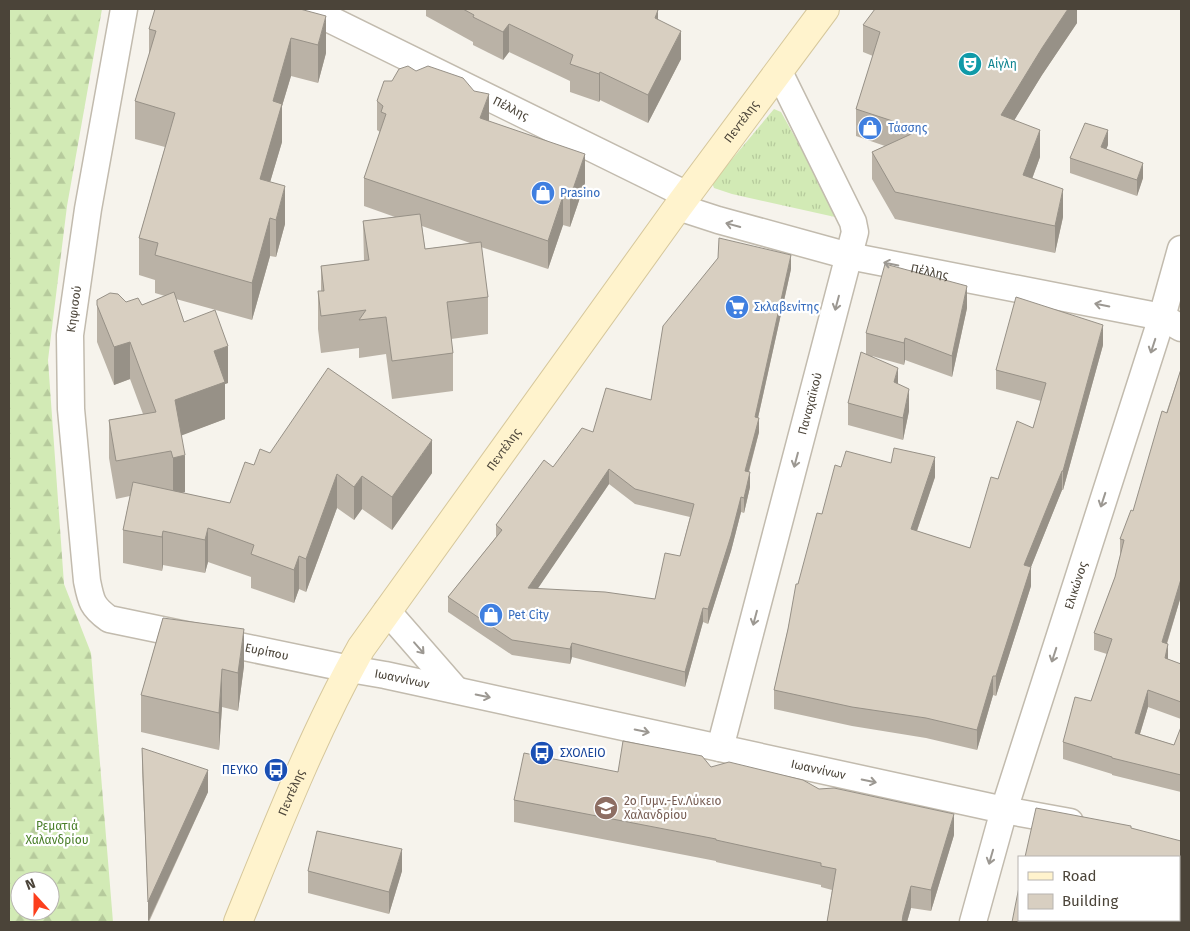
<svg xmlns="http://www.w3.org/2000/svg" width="1190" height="931" viewBox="0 0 1190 931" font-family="'Fira Sans',sans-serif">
<defs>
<pattern id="grass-tufts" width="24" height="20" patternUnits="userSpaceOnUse" patternTransform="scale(1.25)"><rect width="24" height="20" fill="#d2eab5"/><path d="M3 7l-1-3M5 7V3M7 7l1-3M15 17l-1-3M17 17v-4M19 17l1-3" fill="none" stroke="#b6ca9c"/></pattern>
<pattern id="forest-firs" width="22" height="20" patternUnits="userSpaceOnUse" patternTransform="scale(1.25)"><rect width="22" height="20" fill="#d2eab5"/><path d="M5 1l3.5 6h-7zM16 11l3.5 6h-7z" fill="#b6ca9c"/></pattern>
</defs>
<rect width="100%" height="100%" fill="#f6f3ec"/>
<polygon fill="url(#grass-tufts)" points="774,109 781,112 835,209 835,217 732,194 714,188 712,183"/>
<path fill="url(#forest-firs)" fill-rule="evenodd" d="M9,9H102L67,206L48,360L64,584L91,653L113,922H9ZM20,881H50V911H20Z"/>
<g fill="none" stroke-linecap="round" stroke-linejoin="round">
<g stroke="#c2bbae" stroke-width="29">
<g id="street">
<path id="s1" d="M124,9L88,209L70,335L71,409L87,581C91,601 92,607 109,619L350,669L385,675L1004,810L1070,822"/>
<path id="s2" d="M309,9L687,195"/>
<path id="s3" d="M678,207L718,220L849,256L1162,317L1181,328"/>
<polyline points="387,611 456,690"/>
<path id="s4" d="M720,748L855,232L853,222L779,72"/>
<path id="s5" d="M973,922L1004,810L1162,317L1181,249"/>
</g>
</g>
<g stroke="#d6c79b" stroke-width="30">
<g id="secondary">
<path id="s6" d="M238,922C276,829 312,736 361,648L678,207L825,9"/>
</g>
</g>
<use href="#street" stroke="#fff" stroke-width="26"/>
<use href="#secondary" stroke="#fff3cd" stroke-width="28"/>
</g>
<g fill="#bab2a6" fill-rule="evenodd">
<polygon points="301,9 326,53 318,83 291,76 282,106 282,142 270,182 285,224 276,257 270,256 252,320 176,299 184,322 228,383 225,384 225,419 181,435 185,492 182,493 230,503 254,465 270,453 432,473 392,530 362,509 354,520 337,508 306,592 299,589 294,603 251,588 251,577 208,562 205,573 163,565 162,571 123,563 123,530 130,496 116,499 109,458 109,420 143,414 130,379 114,385 97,342 97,300 126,302 142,305 165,296 155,293 155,280 139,275 139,238 165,147 135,139 135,101 149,56 149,29"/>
<polygon points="426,9 655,9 658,19 681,59 648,123 600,100 599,102 570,92 570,81 509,52 503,60 473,45 473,42 426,16"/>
<polygon points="1077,9 1077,23 1042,75 1014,120 1040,157 1032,179 1063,217 1055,253 895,219 872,179 872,152 885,146 856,136 856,109 873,56 863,52 863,25"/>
<path d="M377,101L489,121L585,183L570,227L563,225L548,269L481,247L488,297V334L451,339L453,353V391L392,399L386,354L359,358V348L321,353L318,329V291H321V266L364,261L363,221L395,217L364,206V178L380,132L377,130ZM422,226L470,243L425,249Z"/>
<polygon points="1108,145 1106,149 1143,178 1137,196 1070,173 1070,158"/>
<path d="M791,269L758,418L759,432L749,472L750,487L744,513L741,512L731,551L708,624L703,622L685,687L572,657L570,664L512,655L448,612V597L496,537V525L553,467L593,432L651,400ZM609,484L635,504L690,517L680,556L655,599L537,589Z"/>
<polygon points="967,308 952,377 905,360 904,365 872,356 898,384 909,411 903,440 848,425 848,403 866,354 866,333"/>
<polygon points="1103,345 1063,490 1062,490 1031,567 1031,586 996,696 993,695 977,750 926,738 852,726 774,709 774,690 798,584 822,514 841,467 891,463 935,477 917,531 970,548 998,479 1033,428 1041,401 996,389 996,370"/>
<polygon points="1181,369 1181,596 1167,644 1168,659 1181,664 1181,719 1148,707 1140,734 1174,745 1181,727 1181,792 1112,775 1112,774 1063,759 1063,742 1091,701 1107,654 1094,650 1094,633 1115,577 1120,556 1120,539 1133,511"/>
<polygon points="163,618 244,666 238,711 222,707 219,750 141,732 141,695"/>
<polygon points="142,748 208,792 149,922 142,770"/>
<polygon points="711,767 819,789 954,835 931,911 911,908 907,922 827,922 832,890 821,887 821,885 716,862 716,861 514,822 514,800 618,772"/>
<polygon points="308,871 402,871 389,914 308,893"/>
<polygon points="1019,920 1077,920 1077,922 1012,922"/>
</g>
<g fill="#979187">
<polygon points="1068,9 1077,9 1077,23 1042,75 1001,142 1001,115 1042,48"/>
<polygon points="658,10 658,38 655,18"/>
<polygon points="326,16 326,53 318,83 318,45"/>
<polygon points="509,24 509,52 503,60 503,32"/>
<polygon points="681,31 681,59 648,123 648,95"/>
<polygon points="291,38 291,76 282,106 282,142 260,216 260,179 273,101"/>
<polygon points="600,72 600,100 599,102 599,74"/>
<polygon points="489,94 489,122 480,118"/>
<polygon points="1040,130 1040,157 1023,203 1023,175"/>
<polygon points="1108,130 1108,145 1101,162 1101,147"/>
<polygon points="585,154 585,183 570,227 570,198"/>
<polygon points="1143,163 1143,178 1137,196 1137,180"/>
<polygon points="285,186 285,224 276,257 276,220"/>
<polygon points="1063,189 1063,217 1055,253 1055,226"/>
<polygon points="563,196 563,225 548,269 548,241"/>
<polygon points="270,218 270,256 252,320 252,283"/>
<polygon points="791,255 791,269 755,431 755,417"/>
<polygon points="967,286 967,308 952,377 952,356"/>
<polygon points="1103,325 1103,345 1063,490 1063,471"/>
<polygon points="905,338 905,360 904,365 904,343"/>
<polygon points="130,342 130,379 114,385 114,347"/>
<polygon points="228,346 228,383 225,384 225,419 175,438 175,400 214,351"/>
<polygon points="898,368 898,389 894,382"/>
<polygon points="909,389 909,411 903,440 903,418"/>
<polygon points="759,418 759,432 745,485 745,471"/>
<polygon points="432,440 432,473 392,530 392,497"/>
<polygon points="185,455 185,492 173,495 173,458"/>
<polygon points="935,457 935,477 911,548 911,529"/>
<polygon points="609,469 609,484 528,603 528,588"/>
<polygon points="1062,471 1062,490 1031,567 1031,586 996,696 996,676 1024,565"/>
<polygon points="750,472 750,487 744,513 744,498"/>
<polygon points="337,474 337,508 306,592 306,559"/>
<polygon points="362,476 362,509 354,520 354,487"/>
<polygon points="741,497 741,512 731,551 708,624 708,609"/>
<polygon points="208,528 208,562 205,573 205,540"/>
<polygon points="163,531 163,565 162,571 162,537"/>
<polygon points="299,556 299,589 294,603 294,570"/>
<polygon points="1181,579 1181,596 1162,659 1162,642"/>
<polygon points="703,608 703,622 685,687 685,672"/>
<polygon points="244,629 244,666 238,711 238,673"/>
<polygon points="572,643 572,657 570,664 570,649"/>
<polygon points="1168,644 1168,661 1165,658"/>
<polygon points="222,669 222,707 219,750 219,713"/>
<polygon points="993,676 993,695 977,750 977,730"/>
<polygon points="1148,690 1148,707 1135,750 1135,733"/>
<polygon points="208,770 208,792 148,922 148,902"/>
<polygon points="954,814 954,835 931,911 931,890"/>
<polygon points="402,849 402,871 389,914 389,892"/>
<polygon points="911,886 911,908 907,922 902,922 903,915"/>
<rect x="1070" y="920" width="7" height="2"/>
</g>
<g fill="#d8cfc1" stroke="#979187" fill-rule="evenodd">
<polygon points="155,9 300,9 326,16 318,45 291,38 273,101 282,104 260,179 285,186 276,220 270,218 252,283 155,255 158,243 139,238 175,113 135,101 156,31 149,29"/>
<polygon points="463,9 655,9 658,10 655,18 681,31 648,95 600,72 599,74 570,64 573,55 509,24 503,32 473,17 474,15"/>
<polygon points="875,9 1068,9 1042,48 1001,115 1040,130 1023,175 1063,189 1055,226 895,192 872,152 920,130 856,109 880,32 863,25"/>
<polygon points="408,66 416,71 428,66 463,78 474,91 489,94 480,118 585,154 570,198 563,196 548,241 364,178 386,114 381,112 383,106 377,101 384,81 392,81 399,69"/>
<polygon points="1085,123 1108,130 1101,147 1143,163 1137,180 1070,158"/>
<polygon points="420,214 425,249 481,242 488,297 447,302 453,353 392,361 386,317 359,320 366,310 321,316 318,291 324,291 321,266 369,260 363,221"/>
<path d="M719,238L791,255L755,417L759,418L745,471L750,472L744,498L741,497L731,536L708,609L703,608L685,672L572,643L570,649L512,640L448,597L502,530L496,525L544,460L553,467L582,428L593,432L606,388L651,400L663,326L718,258ZM609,469L635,489L694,504L680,556L665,553L655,599L605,592L528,588Z"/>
<polygon points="885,264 967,286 952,356 905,338 904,343 866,333"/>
<polygon points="174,292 184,322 215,310 228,346 214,351 225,382 175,400 185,455 173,458 171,451 116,461 109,420 156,412 130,342 114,347 97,305 97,300 110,293 118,294 126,302 138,298 142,305"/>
<polygon points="1016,297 1103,325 1063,471 1062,471 1024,565 1031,567 996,676 993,676 977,730 926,718 852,707 774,690 788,629 796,584 798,584 817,513 822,514 835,465 841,467 846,451 891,463 894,448 935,457 911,529 970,548 991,477 998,479 1017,421 1033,428 1046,383 996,370"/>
<polygon points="861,352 898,368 894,382 909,389 903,418 848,403"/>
<polygon points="328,368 432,440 392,497 362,476 354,487 337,474 306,559 299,556 294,570 251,554 254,545 208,528 205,540 163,531 162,537 123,530 133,482 230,503 245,462 254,465 260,449 270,453"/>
<polygon points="1181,369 1181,579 1162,642 1168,644 1165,658 1181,664 1181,702 1148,690 1135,733 1174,745 1181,727 1181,775 1112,758 1112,757 1063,742 1075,697 1091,701 1112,639 1094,633 1115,577 1124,540 1120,539 1131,510 1133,511 1162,411 1167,413"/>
<polygon points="163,618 244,629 238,673 222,669 219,713 141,695"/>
<polygon points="623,741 702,756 711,767 729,762 803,780 819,789 834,788 954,814 931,890 911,886 903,915 902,922 827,922 836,869 821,866 821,863 716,840 716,839 514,800 524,753 618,772"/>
<polygon points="142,748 208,770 148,902"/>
<polygon points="1036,808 1131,826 1131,828 1181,841 1181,922 1133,922 1133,920 1179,920 1179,857 1025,857"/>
<polygon points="317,831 402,849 389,892 308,871"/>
<polygon points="1019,887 1019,920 1051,920 1050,922 1012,922"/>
</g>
<defs><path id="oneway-shaft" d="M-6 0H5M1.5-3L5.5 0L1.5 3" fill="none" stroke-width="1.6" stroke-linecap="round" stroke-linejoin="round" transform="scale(1.25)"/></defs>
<g stroke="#9c9892">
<use href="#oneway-shaft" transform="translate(733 225) rotate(-165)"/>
<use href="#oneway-shaft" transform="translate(891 264) rotate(-169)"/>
<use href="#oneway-shaft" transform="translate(837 303) rotate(105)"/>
<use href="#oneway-shaft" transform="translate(1102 305) rotate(-169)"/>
<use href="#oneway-shaft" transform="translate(1153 346) rotate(108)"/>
<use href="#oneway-shaft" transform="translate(796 460) rotate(105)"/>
<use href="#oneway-shaft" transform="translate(1103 500) rotate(108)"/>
<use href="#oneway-shaft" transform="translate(755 618) rotate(105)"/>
<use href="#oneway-shaft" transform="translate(419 648) rotate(49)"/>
<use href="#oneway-shaft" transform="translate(1054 655) rotate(108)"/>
<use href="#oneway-shaft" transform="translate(483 696) rotate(12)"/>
<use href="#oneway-shaft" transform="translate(642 731) rotate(12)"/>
<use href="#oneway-shaft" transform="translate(869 781) rotate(12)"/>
<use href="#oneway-shaft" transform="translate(991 857) rotate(106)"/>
</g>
<defs>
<g id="theatre-disc" transform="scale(1.25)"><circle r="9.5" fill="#0f9aa8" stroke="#fff"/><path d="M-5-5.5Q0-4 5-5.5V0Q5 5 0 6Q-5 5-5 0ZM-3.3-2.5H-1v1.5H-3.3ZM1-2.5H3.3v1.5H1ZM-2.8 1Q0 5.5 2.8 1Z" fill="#fff"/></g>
<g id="shop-disc" transform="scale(1.25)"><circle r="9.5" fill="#3f7fe0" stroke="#fff"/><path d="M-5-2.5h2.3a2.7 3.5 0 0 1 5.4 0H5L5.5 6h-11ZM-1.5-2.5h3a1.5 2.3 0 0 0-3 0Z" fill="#fff"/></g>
<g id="supermarket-disc" transform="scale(1.25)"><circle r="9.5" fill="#3f7fe0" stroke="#fff"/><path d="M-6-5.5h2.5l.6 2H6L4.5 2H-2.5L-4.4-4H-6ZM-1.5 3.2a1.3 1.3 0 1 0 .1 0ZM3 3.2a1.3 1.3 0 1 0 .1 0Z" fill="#fff"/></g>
<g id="bus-disc" transform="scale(1.25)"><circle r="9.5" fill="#1a4fb4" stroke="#fff"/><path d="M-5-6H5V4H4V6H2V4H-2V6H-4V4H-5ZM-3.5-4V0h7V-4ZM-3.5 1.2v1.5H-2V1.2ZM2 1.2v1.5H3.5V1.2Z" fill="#fff"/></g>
<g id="school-disc" transform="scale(1.25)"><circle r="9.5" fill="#8d6e63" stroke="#fff"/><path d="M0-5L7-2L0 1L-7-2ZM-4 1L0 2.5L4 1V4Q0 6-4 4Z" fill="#fff"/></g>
</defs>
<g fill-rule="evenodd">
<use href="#theatre-disc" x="970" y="64"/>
<use href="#shop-disc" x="870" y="128"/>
<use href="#shop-disc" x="543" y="193"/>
<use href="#supermarket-disc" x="737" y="307"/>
<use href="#shop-disc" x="491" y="615"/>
<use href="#bus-disc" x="542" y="753"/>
<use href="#bus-disc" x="276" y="770"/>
<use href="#school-disc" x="606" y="808"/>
</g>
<g text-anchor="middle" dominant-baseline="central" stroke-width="4.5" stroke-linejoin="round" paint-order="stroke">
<g font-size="12" fill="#0d838f" stroke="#fff" text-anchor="start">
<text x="988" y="64">Αίγλη</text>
</g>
<g font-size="12" fill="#4b4439" stroke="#fff">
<text stroke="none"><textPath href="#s2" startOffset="225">Πέλλης</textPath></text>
<text stroke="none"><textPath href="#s6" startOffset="950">Πεντέλης</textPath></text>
<text stroke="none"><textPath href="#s3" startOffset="260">Πέλλης</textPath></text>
<text transform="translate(74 309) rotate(-82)">Κηφισού</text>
<text stroke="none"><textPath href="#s4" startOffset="356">Παναχαϊκού</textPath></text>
<text stroke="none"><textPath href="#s6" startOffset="545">Πεντέλης</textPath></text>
<text stroke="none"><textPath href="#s5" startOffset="352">Ελικώνος</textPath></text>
<text stroke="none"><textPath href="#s1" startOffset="784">Ευρίπου</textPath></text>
<text stroke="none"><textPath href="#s1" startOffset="922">Ιωαννίνων</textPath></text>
<text stroke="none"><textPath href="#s1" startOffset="1348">Ιωαννίνων</textPath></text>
<text stroke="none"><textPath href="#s6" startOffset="140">Πεντέλης</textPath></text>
</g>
<g font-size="12" fill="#366cbe" stroke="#fff" text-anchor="start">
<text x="888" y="128">Τάσσης</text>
<text x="560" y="193">Prasino</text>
<text x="754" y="307">Σκλαβενίτης</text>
<text x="508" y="615">Pet City</text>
</g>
<g font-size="12" fill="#164399" stroke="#fff" text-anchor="start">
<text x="560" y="753">ΣΧΟΛΕΙΟ</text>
<text x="258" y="770" text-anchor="end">ΠΕΥΚΟ</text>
</g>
<g font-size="12" fill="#785e54" stroke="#fff" text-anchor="start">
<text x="624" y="801">2ο Γυμν.-Εν.Λύκειο<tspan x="624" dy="14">Χαλανδρίου</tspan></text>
</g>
<g font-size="12" fill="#4a7f2a" stroke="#fff">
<text x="57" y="826">Ρεματιά<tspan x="57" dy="14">Χαλανδρίου</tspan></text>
</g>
</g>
<rect width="1190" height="931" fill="none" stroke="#4b4439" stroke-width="20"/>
<rect x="1018" y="856" width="162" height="65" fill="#ffffff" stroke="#b7b4b0"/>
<rect x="1028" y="872" width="25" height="8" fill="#fff3cd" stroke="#b7b4b0"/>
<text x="1062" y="881" font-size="15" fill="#4b4439">Road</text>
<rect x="1028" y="894" width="25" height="15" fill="#d8cfc1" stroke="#b7b4b0"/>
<text x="1062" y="906" font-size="15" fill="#4b4439">Building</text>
<g transform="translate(35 896) rotate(339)"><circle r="24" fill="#ffffff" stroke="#b7b4b0"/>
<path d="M0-4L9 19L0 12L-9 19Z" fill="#fc3f1d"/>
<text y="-8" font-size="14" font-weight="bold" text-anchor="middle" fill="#4b4439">N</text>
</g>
</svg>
